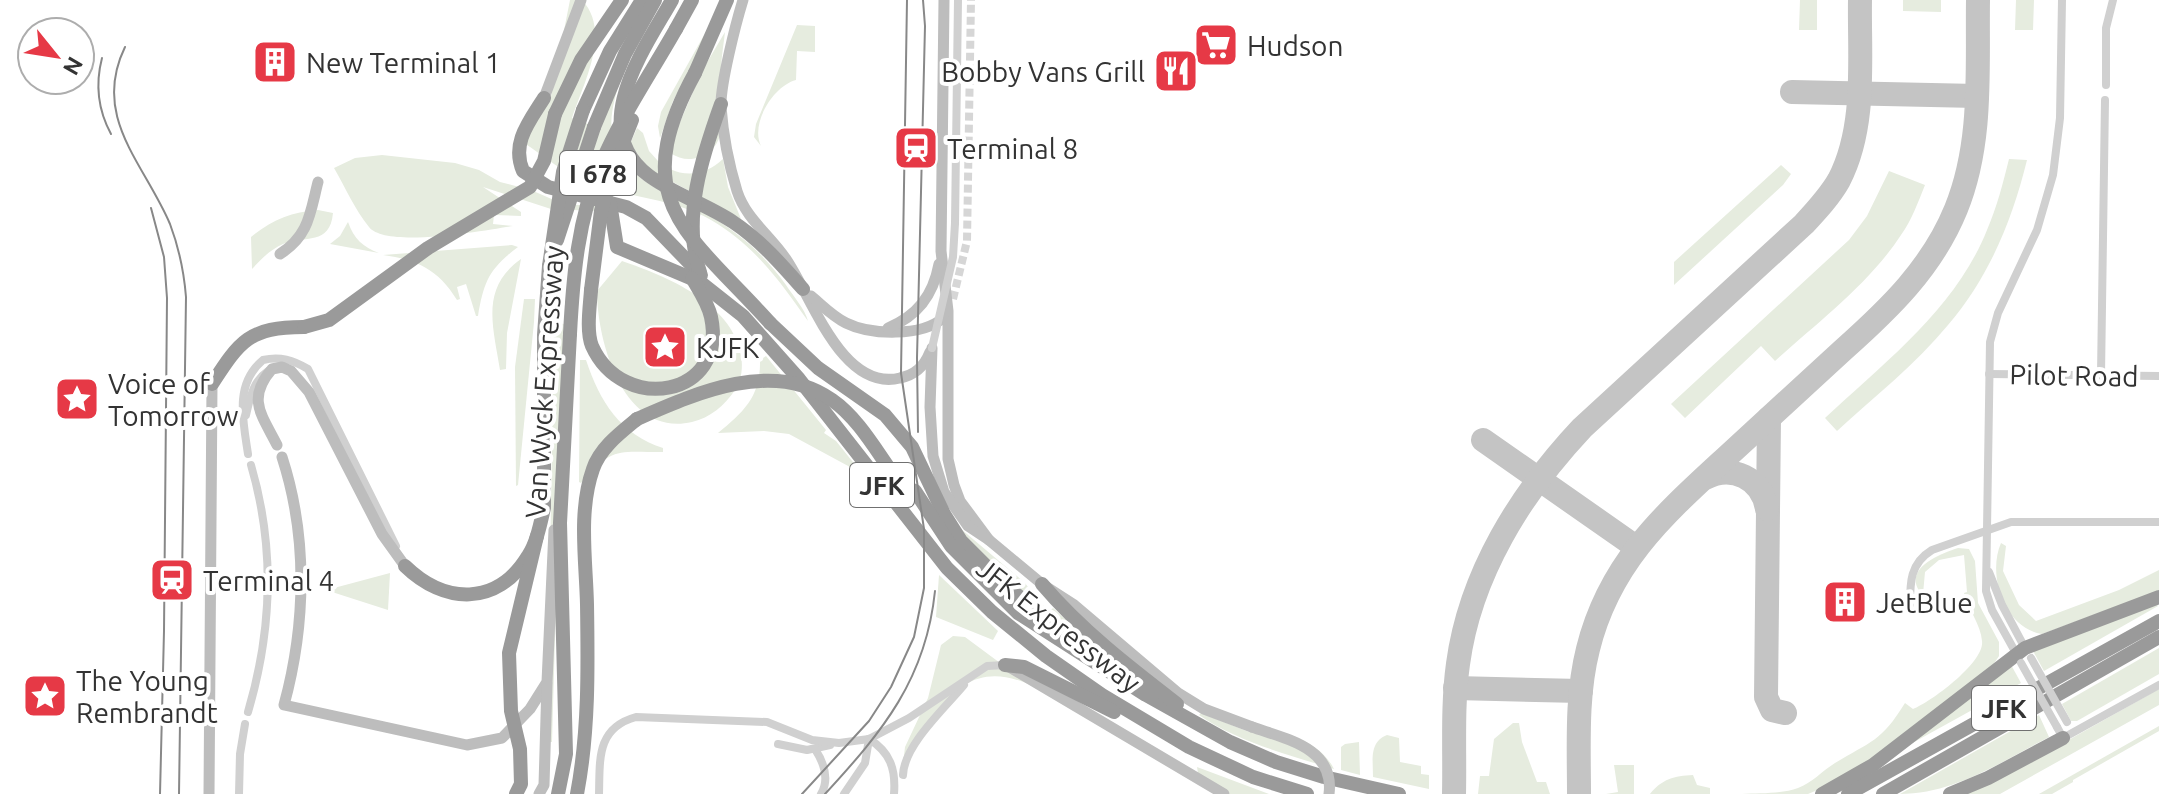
<svg xmlns="http://www.w3.org/2000/svg" width="2159" height="794" viewBox="0 0 2159 794" font-family="Ubuntu,sans-serif">
<rect width="100%" height="100%" fill="#fff"/>
<g fill="#e6ecdf">
<path d="M570,0H582C612,32 583,84 572,118L599,128L620,77C617,93 609,114 612,131C625,188 673,192 715,219C744,237 766,257 786,285C793,296 805,309 808,321C779,280 755,246 711,220C673,198 627,198 587,182C565,174 544,156 524,143L551,96Z"/>
<polygon points="1800,0 1817,0 1817,30 1799,30"/>
<polygon points="1903,0 1941,0 1941,12 1903,11"/>
<polygon points="2016,0 2034,0 2033,30 2015,30"/>
<polygon points="713,19 717,21 673,101 660,138 658,126 661,112"/>
<path d="M797,25L815,26V52L797,51L796,80C773,86 750,124 761,146L754,137L756,124Z"/>
<path d="M725,32C723,49 720,66 721,83C721,109 731,145 700,157C689,161 680,159 670,153L671,143L702,71Z"/>
<polygon points="637,128 643,133 649,151 658,161 659,176 647,168 630,144"/>
<path d="M382,155L455,163L479,170L500,182L531,190L563,204L595,206V211L551,209L483,187L521,212V216L494,215L493,224L513,226C486,230 386,249 369,227C355,210 345,187 334,168L355,158Z"/>
<path d="M723,159L728,187L741,219L671,181L670,169C689,178 708,173 723,159Z"/>
<path d="M2009,159L2027,160C2012,221 1989,277 1948,325C1916,364 1874,397 1837,431L1825,418C1885,362 1956,308 1987,230C1997,207 2003,183 2009,159Z"/>
<polygon points="1781,165 1791,174 1783,185 1674,285 1674,262"/>
<path d="M1889,171L1925,185C1918,202 1912,220 1901,235C1869,284 1818,322 1775,361L1761,346L1685,418L1671,404L1849,240L1867,216Z"/>
<path d="M318,210L333,213C330,246 305,235 283,244C270,250 261,259 252,269L251,237C272,220 291,212 318,210Z"/>
<path d="M348,222C354,239 363,247 379,253L330,244L340,236Z"/>
<path d="M512,245L518,247C489,269 484,281 478,316H476L466,284L457,287L460,299L457,300C438,269 417,260 383,255Z"/>
<path d="M521,259L507,333L506,369L500,370C493,326 480,288 521,259Z"/>
<path d="M622,261C666,276 732,303 741,355C743,367 742,379 735,390C725,405 710,418 692,422C623,438 597,341 597,291Z"/>
<polygon points="524,299 535,299 534,322 518,485 516,486 515,367"/>
<polygon points="554,323 564,324 552,742 547,742"/>
<path d="M766,356L826,430L824,433L836,441L893,512L850,467L789,434L764,431L718,433C743,412 761,397 760,360Z"/>
<path d="M580,360H586C600,402 620,434 663,448V452C617,452 613,446 581,483L579,482Z"/>
<polygon points="922,452 936,491 961,529 1024,582 1049,612 1053,608 1115,666 1046,616 932,506"/>
<path d="M2001,543L2006,546L2003,571L2019,605L2036,621L2119,590L2159,570V591L2042,634C2004,628 1987,575 2001,543Z"/>
<path d="M1958,548L1969,549L1975,561L1978,603L1999,642V656L1993,665L1869,763L1827,786L1808,794H1742C1759,793 1782,794 1798,788C1812,783 1822,771 1835,763C1871,741 1881,742 1905,703L1913,709C1931,702 1985,662 1982,641C1981,625 1968,609 1964,593L1967,592L1964,555L1939,560L1925,572L1923,594L1929,599L1927,600C1896,572 1936,555 1958,548Z"/>
<polygon points="390,573 388,610 332,592 334,588"/>
<polygon points="939,575 998,631 993,640 936,617"/>
<polygon points="2155,603 2158,606 2044,671 2033,651"/>
<path d="M953,636L965,637L1030,685C961,653 934,715 903,764L905,747L928,698L941,645Z"/>
<polygon points="2159,648 2159,674 2077,721 2071,721 2062,704"/>
<polygon points="2010,663 2021,683 1907,746"/>
<polygon points="2159,689 2159,705 2000,794 1963,794 2042,755"/>
<path d="M1201,713L1249,732L1252,723C1283,734 1318,738 1334,769C1289,755 1238,742 1199,715Z"/>
<path d="M2039,715L2049,737C2003,761 1954,794 1900,794Z"/>
<polygon points="1513,723 1519,723 1522,742 1537,782 1546,782 1550,794 1478,794 1480,776 1489,776 1494,739"/>
<polygon points="2159,726 2159,731 2073,780 2073,782 2052,794 2039,794"/>
<path d="M1387,735L1399,738L1400,762L1421,766V774L1429,775V789L1373,777C1373,760 1369,742 1387,735Z"/>
<polygon points="1359,742 1360,775 1341,770 1341,747 1345,744"/>
<polygon points="1614,765 1634,765 1634,794 1606,794 1618,792"/>
<polygon points="1197,767 1269,794 1230,794 1198,773"/>
<path d="M1693,775L1697,785L1710,788V794H1650C1662,779 1674,776 1693,775Z"/>
</g>
<g fill="none" stroke-linecap="round" stroke-linejoin="round">
<g stroke="#c4c4c4" stroke-width="24">
<polyline points="1792,92 1977,96"/>
<polyline points="1769,418 1766,697 1772,710 1785,713"/>
<polyline points="1483,440 1636,547"/>
<path d="M1705,478C1732,464 1762,478 1767,509"/>
<polyline points="1455,688 1581,691"/>
<path d="M1454,794C1455,751 1452,707 1458,664C1470,574 1521,493 1582,428L1804,224C1817,210 1830,196 1839,180C1867,126 1859,58 1860,0"/>
<path d="M1579,794C1579,746 1576,696 1588,649C1610,560 1667,512 1732,452C1769,418 1806,384 1843,350C1889,309 1932,268 1956,209C1983,143 1977,70 1978,0"/>
</g>
<polyline stroke="#d6d6d6" stroke-width="8" stroke-dasharray="8 4" stroke-linecap="butt" points="953,299 967,241 971,0"/>
<g stroke="#d0d0d0" stroke-width="8">
<polyline points="2106,85 2106,28 2113,0"/>
<polyline points="955,223 958,0"/>
<polyline points="1989,374 2159,376"/>
<polyline points="2101,375 2105,100"/>
<path d="M246,415C250,398 253,381 268,371"/>
<path d="M248,454C243,420 234,384 263,360C280,356 293,360 308,369L396,546"/>
<polyline points="1989,572 2002,605 2026,650"/>
<path d="M1910,609C1910,584 1909,564 1932,550L2011,522H2159"/>
<polyline points="2017,655 1992,610 1986,591 1990,342 1998,313 2037,230 2053,175 2060,118 2062,0"/>
<path d="M248,712C272,631 275,547 251,465"/>
<polyline points="2057,727 2063,738 2159,685"/>
<path d="M869,739C890,752 896,769 894,794"/>
<polyline points="778,744 807,750 830,745"/>
<path d="M815,749C824,763 830,779 821,794"/>
<path d="M903,775C904,745 945,708 964,685"/>
<polyline points="239,794 240,754 245,724"/>
<path d="M599,794C600,760 596,728 636,717L767,722L812,740L839,743L869,739L909,718L987,666L1005,665"/>
<polyline points="844,794 865,763 869,739"/>
</g>
<g stroke="#bdbdbd" stroke-width="11">
<path d="M743,0C736,23 720,85 721,107C723,134 729,165 737,191C746,219 770,235 786,259C812,297 842,392 900,378C915,375 924,367 930,352"/>
<polyline points="944,0 941,251 948,311 948,459 954,485 960,501 989,540"/>
<polyline points="544,98 581,0"/>
<path d="M280,254C309,236 310,213 318,182"/>
<path d="M811,296C822,305 832,316 846,323C870,335 922,337 943,318"/>
<path d="M888,328C917,316 933,296 939,264"/>
<polyline points="932,348 930,407 933,456 944,492 968,526 989,540 1042,584 1073,604 1178,693 1204,709 1252,727"/>
<path d="M277,445C262,415 246,399 272,369L282,367L291,371L309,392L382,534L405,566"/>
<path d="M282,457C308,537 306,624 284,705L467,745L502,738L530,709L547,682L554,530"/>
<polyline points="1006,665 1224,794"/>
<polyline points="209,794 212,384"/>
<polyline points="539,794 544,785 547,684"/>
</g>
<g stroke="#9a9a9a" stroke-width="14">
<path d="M672,0C645,48 586,128 648,175C673,194 706,204 733,222C760,240 782,265 803,289"/>
<polyline points="676,29 692,0"/>
<polyline points="695,73 727,0"/>
<path d="M544,98C529,122 511,143 523,171L548,187L626,207L646,218L701,275"/>
<polyline points="583,110 610,51 642,0"/>
<polyline points="555,114 581,60 622,0"/>
<polyline points="594,127 625,54 655,0"/>
<polyline points="610,203 617,247 700,282 743,316 799,379 947,568 992,612 1046,656 1102,695 1189,747 1253,777 1307,794"/>
<path d="M700,272C681,219 703,154 721,104"/>
<path d="M591,290C590,306 586,331 592,346C623,415 728,397 711,317C708,303 699,290 692,278"/>
<polyline points="770,323 818,368 885,415 912,447 944,514 961,541 1003,583 1062,633"/>
<path d="M212,384C240,341 249,327 304,327"/>
<polyline points="902,486 915,491 951,546 1018,613 1146,695 1230,742 1276,762 1324,777 1399,794"/>
<path d="M405,566C444,604 497,607 528,556C537,542 540,525 544,508V335L549,266"/>
<path d="M1042,584C1081,630 1129,667 1177,704"/>
<polyline points="1005,665 1024,667 1114,712"/>
<polyline points="558,794 566,754 560,523 570,334"/>
<path d="M577,794C589,731 588,667 587,604C586,561 578,511 593,469C600,448 620,433 637,419"/>
<polyline points="1822,794 1873,765 2025,648 2159,597"/>
<polyline points="1848,794 2159,621"/>
<polyline points="1883,794 2159,637"/>
<polyline points="1950,794 1988,778 2063,738"/>
</g>
<g stroke="#888" stroke-width="2">
<path d="M125,47C91,117 144,163 170,224C179,248 184,272 186,297L179,794"/>
<path d="M102,58C95,85 98,110 111,134"/>
<polyline points="151,208 164,257 167,298 164,631 160,794"/>
<polyline points="918,432 917,358 925,26 923,0"/>
<polyline points="802,794 869,721 891,687 914,637 924,588 924,529 901,373 907,0"/>
<path d="M825,794C883,731 926,679 935,591"/>
</g>
<g stroke="#d0d0d0" stroke-width="8">
<polyline points="932,348 953,257 955,223"/>
<polyline points="2031,658 2067,722"/>
<polyline points="2021,663 2057,727"/>
</g>
<path stroke="#bdbdbd" stroke-width="11" d="M1252,727C1286,739 1335,748 1329,794"/>
<g stroke="#9a9a9a" stroke-width="14">
<path d="M695,73C624,202 690,234 770,323"/>
<polyline points="557,240 594,127"/>
<polyline points="549,266 563,172 583,110"/>
<polyline points="591,290 601,211 615,163 632,120"/>
<polyline points="304,327 329,320 428,248 530,187 544,161 555,114"/>
<path d="M570,334C573,276 578,219 601,164C621,117 651,73 676,29"/>
<path d="M637,419C694,394 773,358 832,400C861,420 880,458 902,486"/>
<polyline points="516,794 521,784 520,749 511,711 509,653 537,536"/>
</g>
</g>
<defs>
<g id="supermarket-square" transform="scale(2.3)"><rect x="-9" y="-9" width="18" height="18" rx="4" fill="#e63946" stroke="#fff"/><path d="M-6-5.5h2.5l.6 2H6L4.5 2H-2.5L-4.4-4H-6ZM-1.5 3.2a1.3 1.3 0 1 0 .1 0ZM3 3.2a1.3 1.3 0 1 0 .1 0Z" fill="#fff"/></g>
<g id="building-square" transform="scale(2.3)"><rect x="-9" y="-9" width="18" height="18" rx="4" fill="#e63946" stroke="#fff"/><path d="M-4-6H4V6H1V3H-1V6H-4ZM-2.5-4.3h1.7v1.8h-1.7ZM.8-4.3h1.7v1.8H.8ZM-2.5-1h1.7V.8h-1.7ZM.8-1h1.7V.8H.8Z" fill="#fff"/></g>
<g id="restaurant-square" transform="scale(2.3)"><rect x="-9" y="-9" width="18" height="18" rx="4" fill="#e63946" stroke="#fff"/><path d="M-5-6h1v4h1v-4h1v4h1v-4h1v5L-1.5 .5V6h-2V.5L-5-1ZM5-6V6H3V1.5H1.5Q1.5-4 5-6Z" fill="#fff"/></g>
<g id="station-square" transform="scale(2.3)"><rect x="-9" y="-9" width="18" height="18" rx="4" fill="#e63946" stroke="#fff"/><path d="M-3-6H3Q5-6 5-4V2Q5 4 3 4L4.5 6H3L1.5 4h-3L-3 6H-4.5L-3 4Q-5 4-5 2V-4Q-5-6-3-6ZM-3.5-4v3h7v-3ZM-3.5 1v1.5H-2V1ZM2 1v1.5H3.5V1Z" fill="#fff"/></g>
<g id="sight-square" transform="scale(2.3)"><rect x="-9" y="-9" width="18" height="18" rx="4" fill="#e63946" stroke="#fff"/><path d="M0-6L1.8-2.2L6-1.7L2.9 1.2L3.7 5.4L0 3.3L-3.7 5.4L-2.9 1.2L-6-1.7L-1.8-2.2Z" fill="#fff"/></g>
</defs>
<g fill-rule="evenodd">
<use href="#supermarket-square" x="1216" y="45"/>
<use href="#building-square" x="275" y="62"/>
<use href="#restaurant-square" x="1176" y="71"/>
<use href="#station-square" x="916" y="148"/>
<use href="#sight-square" x="665" y="347"/>
<use href="#sight-square" x="77" y="399"/>
<use href="#station-square" x="172" y="580"/>
<use href="#building-square" x="1845" y="602"/>
<use href="#sight-square" x="45" y="696"/>
</g>
<g text-anchor="middle" dominant-baseline="central" stroke-width="8" stroke-linejoin="round" paint-order="stroke">
<g fill="#fff" stroke="#707070" stroke-width="2">
<rect x="560" y="151" width="76" height="44" rx="6"/>
<rect x="850" y="463" width="64" height="44" rx="6"/>
<rect x="1972" y="686" width="64" height="44" rx="6"/>
</g>
<g font-size="26" font-weight="bold" fill="#333">
<text x="598" y="173">I 678</text>
<text x="882" y="485">JFK</text>
<text x="2004" y="708">JFK</text>
</g>
<g font-size="28" fill="#333" stroke="#fff" text-anchor="start">
<text x="1247" y="45">Hudson</text>
<text x="306" y="62">New Terminal 1</text>
<text x="1145" y="71" text-anchor="end">Bobby Vans Grill</text>
<text x="947" y="148">Terminal 8</text>
<text x="696" y="347">KJFK</text>
<text x="108" y="383">Voice of<tspan x="108" dy="32">Tomorrow</tspan></text>
<text x="203" y="580">Terminal 4</text>
<text x="1876" y="602">JetBlue</text>
<text x="76" y="680">The Young<tspan x="76" dy="32">Rembrandt</tspan></text>
</g>
<g font-size="28" fill="#333" stroke="#fff">
<text transform="translate(2074 375) rotate(1)">Pilot Road</text>
<text transform="translate(544 382) rotate(-86)">Van Wyck Expressway</text>
<text transform="translate(1059 625) rotate(38)">JFK Expressway</text>
</g>
</g>
<g transform="translate(56 56) rotate(120)"><circle r="38" fill="#ffffff" stroke="#adadad" stroke-width="2"/>
<path d="M0-6L14 30L0 20L-14 30Z" fill="#e63946"/>
<text y="-12" font-size="22" font-weight="bold" text-anchor="middle" fill="#333333">N</text>
</g>
</svg>
